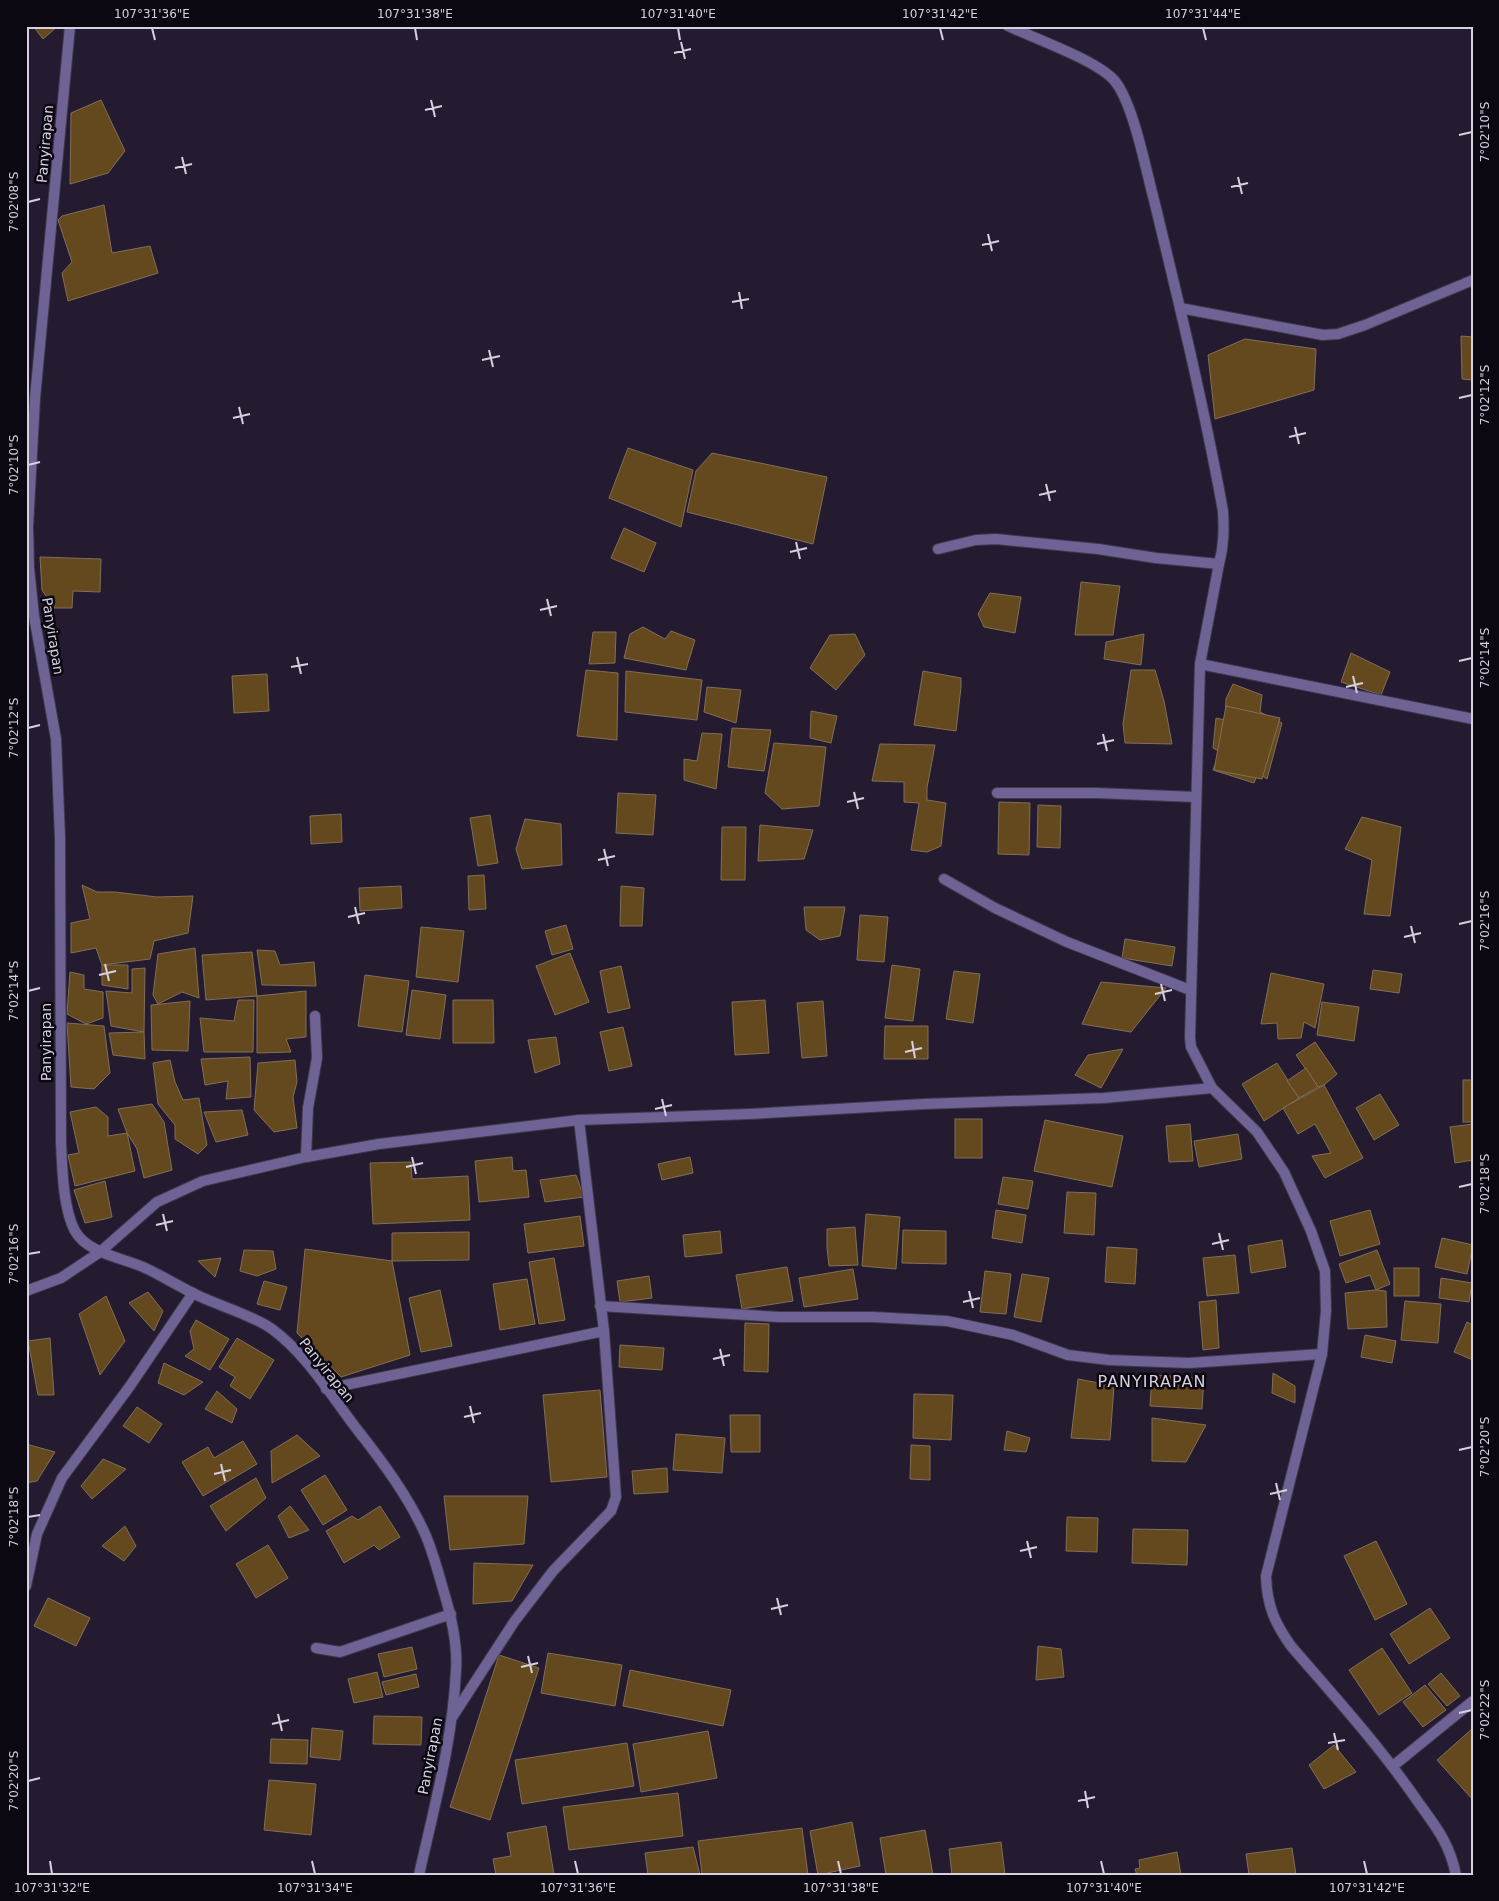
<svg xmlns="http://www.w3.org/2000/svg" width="1499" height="1901" viewBox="0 0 1499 1901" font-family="'DejaVu Sans',sans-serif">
<rect width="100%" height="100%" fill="#251b31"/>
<g fill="#65491e" stroke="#806f57">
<polygon points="33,26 58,26 43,39"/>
<polygon points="101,100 125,151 108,173 70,184 71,113"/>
<polygon points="104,205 112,253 150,246 158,273 68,301 62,273 72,262 58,220 62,216"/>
<polygon points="1461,336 1473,337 1473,380 1462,379"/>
<polygon points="1245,339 1316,349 1314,390 1215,419 1208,355"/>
<polygon points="628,448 693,470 681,527 609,498"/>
<polygon points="712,453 827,477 813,544 687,512 696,471"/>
<polygon points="624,528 656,543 644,572 611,558"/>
<polygon points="40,557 101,559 100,592 73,591 72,608 54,608 42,590"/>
<polygon points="1081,582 1120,586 1113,635 1075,635"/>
<polygon points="990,593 1021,597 1015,633 984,627 978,614"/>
<polygon points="643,627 665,639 671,631 695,640 686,670 624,658 630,634"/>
<polygon points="593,632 616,632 615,663 589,664"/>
<polygon points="855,634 865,655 836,690 810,668 830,635"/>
<polygon points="1144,634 1141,665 1104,659 1106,642"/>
<polygon points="1351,653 1390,672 1381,695 1341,682"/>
<polygon points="586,670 618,673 617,740 577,736"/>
<polygon points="1131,670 1155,670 1164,701 1172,744 1125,743 1123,724"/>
<polygon points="626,671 702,680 697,720 625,712"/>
<polygon points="923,671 961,678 961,687 956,731 914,725"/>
<polygon points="267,674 269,711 234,713 232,676"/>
<polygon points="1233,684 1262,695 1260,712 1282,723 1267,779 1258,773 1254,783 1213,770 1220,752 1213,748 1216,718 1225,720 1226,699"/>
<polygon points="707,687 741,690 736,723 704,712"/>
<polygon points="1226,706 1280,718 1262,779 1214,770"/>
<polygon points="811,711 837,716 831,743 810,738"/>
<polygon points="732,728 771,730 764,771 728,767"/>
<polygon points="702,733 722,734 716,789 684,780 684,759 697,761"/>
<polygon points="774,743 826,747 819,806 782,809 765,793"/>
<polygon points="880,744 935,745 927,788 927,800 946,803 941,846 927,852 911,850 919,803 904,802 904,782 872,781"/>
<polygon points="618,793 656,795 653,835 616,833"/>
<polygon points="999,802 1030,803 1029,855 998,854"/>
<polygon points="1038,805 1061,806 1060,848 1037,847"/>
<polygon points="341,814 342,842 311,844 310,816"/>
<polygon points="490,815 498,863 478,866 470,818"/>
<polygon points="1362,817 1401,827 1390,916 1364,914 1372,860 1345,849"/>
<polygon points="525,819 561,824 562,865 522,869 516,849"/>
<polygon points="760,825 813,830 804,859 758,861"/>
<polygon points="722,827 746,827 745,880 721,880"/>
<polygon points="484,875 486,909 469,910 468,876"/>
<polygon points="82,885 97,892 115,892 157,897 193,896 188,933 154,941 150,959 102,965 96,948 71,953 71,923 90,919"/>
<polygon points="401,886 402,908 360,911 359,888"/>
<polygon points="621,886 644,888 642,926 620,926"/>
<polygon points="804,907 845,907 840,936 820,940 806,930"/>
<polygon points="860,915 888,917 884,962 857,960"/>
<polygon points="566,925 573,949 552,955 545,931"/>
<polygon points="421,927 464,931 458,982 416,977"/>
<polygon points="1125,939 1175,947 1172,966 1122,958"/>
<polygon points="195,948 199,998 182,992 158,1004 153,995 158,954"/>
<polygon points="257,950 275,951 280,965 314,962 316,986 262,985"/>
<polygon points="252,952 257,996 206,1000 202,955"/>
<polygon points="570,953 589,1002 555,1015 536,966"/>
<polygon points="102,965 128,965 128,989 102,985"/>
<polygon points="892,965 920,969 913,1021 885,1018"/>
<polygon points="621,966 630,1008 608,1013 600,971"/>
<polygon points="145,968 144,1032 111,1026 106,991 132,993 132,969"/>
<polygon points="1373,970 1402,974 1399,993 1370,989"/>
<polygon points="954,971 980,974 973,1023 946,1019"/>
<polygon points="70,972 84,975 84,989 103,992 103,1018 86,1024 67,1014"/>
<polygon points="1271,973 1324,984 1315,1028 1304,1022 1301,1038 1278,1039 1277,1023 1261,1024"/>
<polygon points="365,975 409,981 402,1032 358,1026"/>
<polygon points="1101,982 1166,988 1131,1032 1082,1024"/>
<polygon points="412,990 446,995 440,1039 406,1035"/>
<polygon points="306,991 306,1037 286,1039 291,1052 257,1053 257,996"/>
<polygon points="238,1000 254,1000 253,1052 204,1052 200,1018 234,1021"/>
<polygon points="453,1000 493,1000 494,1043 453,1043"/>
<polygon points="765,1000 769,1053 735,1055 732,1002"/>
<polygon points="190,1001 188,1051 152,1050 151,1005"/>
<polygon points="823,1001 827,1056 802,1058 797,1003"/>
<polygon points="1322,1002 1359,1007 1354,1041 1317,1035"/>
<polygon points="67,1023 104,1026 110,1073 94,1089 71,1087"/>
<polygon points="885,1026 928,1026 928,1059 884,1059"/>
<polygon points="623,1027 632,1066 609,1071 600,1032"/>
<polygon points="144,1032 145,1059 113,1055 109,1033"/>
<polygon points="556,1037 560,1064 535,1073 528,1040"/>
<polygon points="1315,1042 1337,1074 1324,1085 1318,1087 1296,1055"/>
<polygon points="1123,1049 1101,1088 1075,1075 1088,1055"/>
<polygon points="250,1057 251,1097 226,1099 228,1081 205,1085 201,1059"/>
<polygon points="170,1060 175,1082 183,1100 199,1098 207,1145 198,1154 175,1139 175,1125 158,1104 153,1063"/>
<polygon points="295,1060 297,1082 293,1097 297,1128 274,1132 254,1110 258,1063"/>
<polygon points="1277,1063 1299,1098 1264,1121 1242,1084"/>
<polygon points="1306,1068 1318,1087 1299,1098 1287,1081"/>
<rect x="1463" y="1080" width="10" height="42"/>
<polygon points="1324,1085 1363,1158 1325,1178 1312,1156 1331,1153 1315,1124 1298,1134 1283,1108"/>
<polygon points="1380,1094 1399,1125 1374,1140 1356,1108"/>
<polygon points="152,1104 164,1122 172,1170 144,1178 137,1149 127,1133 118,1109"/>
<polygon points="96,1107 108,1117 108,1136 127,1133 135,1171 75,1186 68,1155 79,1153 70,1112"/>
<polygon points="242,1110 248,1135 216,1142 204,1112"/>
<rect x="955" y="1119" width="27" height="39"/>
<polygon points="1045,1120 1123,1136 1112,1187 1034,1171"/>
<polygon points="1190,1124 1193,1161 1169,1162 1166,1126"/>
<polygon points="1473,1124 1473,1160 1455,1163 1450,1127"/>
<polygon points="1238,1134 1242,1159 1199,1167 1194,1141"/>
<polygon points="512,1157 513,1171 526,1170 529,1197 479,1202 475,1161"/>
<polygon points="690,1157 693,1173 662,1180 658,1164"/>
<polygon points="411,1162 412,1179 468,1176 470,1220 373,1224 370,1163"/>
<polygon points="576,1175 584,1197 545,1202 540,1180"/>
<polygon points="1003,1177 1033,1181 1028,1209 998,1204"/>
<polygon points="105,1181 112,1217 105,1219 85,1223 74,1190"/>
<polygon points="1067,1192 1096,1193 1094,1235 1064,1233"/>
<polygon points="996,1210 1026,1215 1022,1243 992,1238"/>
<polygon points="1370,1210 1380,1244 1340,1256 1330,1221"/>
<polygon points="866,1214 900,1217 896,1269 862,1266"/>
<polygon points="580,1216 584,1246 528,1253 524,1224"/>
<polygon points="855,1227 858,1265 829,1266 827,1247 827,1229"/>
<polygon points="903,1230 946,1231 946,1264 902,1263"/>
<polygon points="720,1231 722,1253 685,1257 683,1235"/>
<polygon points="469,1232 469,1260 392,1261 392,1233"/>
<polygon points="1442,1238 1473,1245 1467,1274 1435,1267"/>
<polygon points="1282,1240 1286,1267 1251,1273 1248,1246"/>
<polygon points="1107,1247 1137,1249 1135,1284 1105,1282"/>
<polygon points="305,1249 392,1261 410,1355 341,1377 297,1333"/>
<polygon points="244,1250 273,1251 276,1269 257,1276 240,1271"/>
<polygon points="1377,1250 1390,1284 1376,1290 1370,1275 1346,1283 1339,1264"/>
<polygon points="1235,1255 1239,1293 1207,1296 1203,1258"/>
<polygon points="221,1258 215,1277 198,1261"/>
<polygon points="554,1258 565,1320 539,1324 529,1262"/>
<polygon points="787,1267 793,1301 742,1309 736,1275"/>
<rect x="1394" y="1268" width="25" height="28"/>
<polygon points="853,1269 858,1299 804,1307 799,1278"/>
<polygon points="985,1271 1011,1274 1006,1314 980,1312"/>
<polygon points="1022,1274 1049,1278 1041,1322 1014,1317"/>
<polygon points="649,1276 652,1298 620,1302 617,1281"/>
<polygon points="1441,1278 1472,1283 1469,1302 1439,1298"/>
<polygon points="527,1279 535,1324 500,1330 493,1284"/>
<polygon points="264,1281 287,1287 280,1310 257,1304"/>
<polygon points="440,1290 452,1346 421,1352 409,1298"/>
<polygon points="1376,1290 1386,1291 1387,1327 1348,1329 1345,1293"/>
<polygon points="148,1292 163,1311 154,1331 129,1303"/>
<polygon points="106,1296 125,1341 100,1375 79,1314"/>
<polygon points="1216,1300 1219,1348 1203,1350 1199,1302"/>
<polygon points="1405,1301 1441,1304 1438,1343 1401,1340"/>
<polygon points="196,1320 229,1339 210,1370 185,1356 194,1349 190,1331"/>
<polygon points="1467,1322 1473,1325 1473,1360 1454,1352"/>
<polygon points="745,1323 769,1324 768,1372 744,1371"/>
<polygon points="1365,1335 1396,1341 1392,1363 1361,1357"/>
<polygon points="50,1338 54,1395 38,1395 28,1341"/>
<polygon points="237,1338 274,1360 250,1399 230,1386 235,1377 219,1367"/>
<polygon points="620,1345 664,1348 662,1370 619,1367"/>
<polygon points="164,1363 203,1382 184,1395 158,1383"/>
<polygon points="1273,1373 1295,1386 1295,1403 1272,1393"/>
<polygon points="1152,1375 1204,1378 1202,1409 1150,1406"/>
<polygon points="1078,1379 1114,1386 1110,1440 1071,1438"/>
<polygon points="600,1390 607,1477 551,1482 543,1395"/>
<polygon points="217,1391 237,1409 232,1423 205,1409"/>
<polygon points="914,1394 953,1395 951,1440 913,1438"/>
<polygon points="137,1407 162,1424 149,1443 123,1426"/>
<polygon points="730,1415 760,1415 760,1452 731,1452"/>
<polygon points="1152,1418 1206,1425 1186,1462 1152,1461"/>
<polygon points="1007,1431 1030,1438 1026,1452 1004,1450"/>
<polygon points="676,1434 725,1438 722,1473 673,1470"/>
<polygon points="297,1435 320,1456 272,1483 271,1451"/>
<polygon points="243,1441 257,1464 203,1496 182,1462 208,1447 214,1458"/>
<polygon points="26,1444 55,1452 37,1481 26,1483"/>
<polygon points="911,1445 930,1446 930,1480 910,1479"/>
<polygon points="103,1459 126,1469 92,1499 81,1486"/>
<polygon points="667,1468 668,1492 634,1494 632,1471"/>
<polygon points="325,1475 347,1510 323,1525 301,1490"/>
<polygon points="256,1478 266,1498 226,1531 210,1506"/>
<polygon points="444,1496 528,1496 524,1544 450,1550"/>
<polygon points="290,1506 309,1530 289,1538 278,1516"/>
<polygon points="380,1506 400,1537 379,1550 374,1545 344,1563 326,1531 352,1516 358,1520"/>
<polygon points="1067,1517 1098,1518 1097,1552 1066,1551"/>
<polygon points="125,1526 136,1546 124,1561 102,1546"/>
<polygon points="1133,1529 1188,1530 1187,1565 1132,1563"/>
<polygon points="1376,1541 1407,1604 1375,1620 1344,1556"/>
<polygon points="268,1545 288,1578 256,1598 236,1564"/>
<polygon points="474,1563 533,1565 512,1601 473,1604"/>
<polygon points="48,1598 90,1618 76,1646 34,1626"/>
<polygon points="1430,1608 1450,1638 1409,1664 1390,1634"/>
<polygon points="1038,1646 1061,1649 1064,1677 1036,1680"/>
<polygon points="412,1647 417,1669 384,1677 378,1654"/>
<polygon points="1382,1648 1412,1693 1379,1715 1349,1670"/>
<polygon points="548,1653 622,1665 615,1706 541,1693"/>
<polygon points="499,1655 539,1668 490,1820 450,1807"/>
<polygon points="630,1670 731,1690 723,1726 623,1706"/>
<polygon points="377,1672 383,1697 354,1703 348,1679"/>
<polygon points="1441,1673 1460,1696 1447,1706 1428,1684"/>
<polygon points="416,1674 419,1687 386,1695 382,1682"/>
<polygon points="1425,1685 1446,1710 1423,1727 1403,1702"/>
<polygon points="374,1716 422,1717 421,1745 373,1744"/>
<polygon points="312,1728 343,1731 340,1760 310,1757"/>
<polygon points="1473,1728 1473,1800 1437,1760"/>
<polygon points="708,1731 717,1778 641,1792 633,1744"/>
<polygon points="271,1739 308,1740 307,1764 270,1763"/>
<polygon points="627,1743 634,1786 522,1804 515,1760"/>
<polygon points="1334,1745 1356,1772 1324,1789 1309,1765"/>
<polygon points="269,1780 316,1784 311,1835 264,1830"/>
<polygon points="678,1793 683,1836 569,1850 563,1807"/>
<polygon points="852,1822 860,1866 818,1875 810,1831"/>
<polygon points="546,1826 554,1875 496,1875 493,1859 511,1856 507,1833"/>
<polygon points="802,1828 808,1875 702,1875 698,1841"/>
<polygon points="925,1830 933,1875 886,1875 880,1838"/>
<polygon points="1001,1842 1005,1875 952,1875 949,1849"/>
<polygon points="693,1847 700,1875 648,1875 645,1853"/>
<polygon points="1292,1848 1296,1875 1249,1875 1246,1854"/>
<polygon points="1177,1852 1181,1875 1137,1875 1135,1869 1140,1868 1139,1860"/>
</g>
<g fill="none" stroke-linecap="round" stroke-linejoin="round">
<g stroke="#41384d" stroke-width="12">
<g id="minor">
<path d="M70,26L35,398L28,527L29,568L34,616L56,739L60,838L61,1141C62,1166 63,1209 75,1231C87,1253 123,1258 143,1267C163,1276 181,1288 201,1297C221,1306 256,1317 272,1329C307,1355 330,1394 356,1428C382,1461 409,1497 426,1536C433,1553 438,1571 443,1589C451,1615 458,1643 456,1670C453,1740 434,1807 419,1875"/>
<polyline points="938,549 976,540 996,539 1098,549 1156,558 1219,564"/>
<polyline points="1200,664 1473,719"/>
<polyline points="997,793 1097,793 1196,797"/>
<polyline points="944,879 995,908 1067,942 1190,990"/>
<polyline points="306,1157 308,1108 317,1058 315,1016"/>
<polyline points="26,1291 61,1278 100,1252 157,1202 203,1181 306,1157 379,1144 579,1120 749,1114 924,1104 1104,1098 1212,1088"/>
<polyline points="600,1306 779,1317 873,1317 947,1321 1013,1335 1068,1355 1109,1360 1189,1363 1322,1354"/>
<polyline points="326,1389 604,1331 579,1120"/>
<polyline points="26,1586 37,1534 62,1478 130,1386 193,1293"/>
<polyline points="316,1648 340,1652 451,1614"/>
<polyline points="453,1716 514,1622 553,1571 611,1511 616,1497 604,1331"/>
<polyline points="1393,1766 1473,1701"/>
</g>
</g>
<g stroke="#41384d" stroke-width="12">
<g id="tertiary">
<path d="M1008,26C1036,39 1093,59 1113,79C1133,100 1146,171 1154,200C1179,303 1204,406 1223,511C1224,530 1224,545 1219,564L1200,664L1190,1038L1191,1047L1212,1088L1257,1132L1284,1172L1311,1231L1325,1271L1326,1311L1322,1354L1266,1576C1267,1605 1274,1622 1291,1646C1334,1696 1378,1744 1416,1799C1435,1826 1449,1841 1456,1875"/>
<polyline points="1180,308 1323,335 1338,334 1365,325 1473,280"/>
</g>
</g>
<use href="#minor" stroke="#6f6396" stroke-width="10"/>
<use href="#tertiary" stroke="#6f6396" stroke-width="10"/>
</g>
<path fill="none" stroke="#d6d0df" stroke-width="2" d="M152,28L155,40M415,28L417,40M678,28L680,40M940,28L943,40M1203,28L1206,40M681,42L685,59M674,53L691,49M431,100L435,117M425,110L442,106M1459,135L1472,132M182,157L186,174M175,168L192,164M1238,177L1242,194M1231,187L1248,183M28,202L40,199M988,234L992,251M982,245L999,241M739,292L742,309M732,302L749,299M489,350L493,367M482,360L500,356M1459,398L1472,395M239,407L243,424M233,418L250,414M1295,427L1299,444M1289,437L1306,433M28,465L40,462M1046,484L1050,501M1039,495L1056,491M796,542L800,559M790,552L807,548M547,599L551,616M540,610L557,606M297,657L301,674M1459,661L1472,658M291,667L308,664M1353,676L1357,693M1346,687L1363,683M28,728L40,725M1103,734L1107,751M1097,744L1114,740M854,792L858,809M847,802L864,798M604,849L608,866M598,860L615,856M355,907L359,924M348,917L365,913M1459,924L1472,921M1411,926L1415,943M1404,937L1421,933M105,964L109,981M99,975L116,971M1161,984L1165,1001M28,991L40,988M1155,994L1172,990M912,1041L915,1058M905,1052L922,1048M662,1099L666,1116M655,1109L672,1105M412,1157L416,1174M406,1167L423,1163M1459,1187L1472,1184M163,1214L167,1231M156,1225L173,1221M1219,1233L1223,1250M1212,1244L1229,1240M28,1254L40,1252M969,1291L973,1308M963,1302L980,1298M720,1349L724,1366M713,1359L730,1355M470,1406L474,1423M464,1417L481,1413M1459,1450L1472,1447M221,1464L225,1481M214,1474L231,1470M1276,1483L1280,1500M1270,1494L1287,1490M28,1517L40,1515M1027,1541L1031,1558M1020,1551L1037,1547M777,1598L781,1615M771,1609L788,1605M528,1656L532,1673M521,1667L538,1663M1459,1713L1472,1710M278,1714L282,1731M272,1724L289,1720M1334,1733L1338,1750M1328,1743L1345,1740M28,1781L40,1778M1085,1791L1088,1808M1078,1801L1095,1797M50,1861L52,1874M312,1861L315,1874M575,1861L578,1874M838,1861L841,1874M1101,1861L1104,1874M1364,1861L1367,1874"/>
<g text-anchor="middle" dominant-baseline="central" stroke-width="5" stroke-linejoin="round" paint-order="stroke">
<g font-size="14" fill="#d6d0df" stroke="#0c0811">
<text transform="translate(45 144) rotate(-85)">Panyirapan</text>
<text transform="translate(53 636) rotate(81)">Panyirapan</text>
<text transform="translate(46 1042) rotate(-90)">Panyirapan</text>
<text transform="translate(327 1370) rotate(51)">Panyirapan</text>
<text transform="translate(430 1756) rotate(-79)">Panyirapan</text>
</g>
<g font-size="16" letter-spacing="1" fill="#d6d0df" stroke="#0c0811">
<text x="1152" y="1381">PANYIRAPAN</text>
</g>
</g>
<rect width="1499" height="1901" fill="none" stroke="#0c0811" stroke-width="55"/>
<rect x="28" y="28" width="1444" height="1846" fill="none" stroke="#d6d0df" stroke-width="2"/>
<g font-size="12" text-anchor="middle" fill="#d6d0df">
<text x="152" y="18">107°31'36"E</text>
<text x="415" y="18">107°31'38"E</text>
<text x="678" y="18">107°31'40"E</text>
<text x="940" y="18">107°31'42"E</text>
<text x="1203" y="18">107°31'44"E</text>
<text transform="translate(1485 132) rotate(-90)" y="4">7°02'10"S</text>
<text transform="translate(14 202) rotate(-90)" y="4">7°02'08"S</text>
<text transform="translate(1485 395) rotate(-90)" y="4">7°02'12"S</text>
<text transform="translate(14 465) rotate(-90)" y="4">7°02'10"S</text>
<text transform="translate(1485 658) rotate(-90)" y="4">7°02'14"S</text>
<text transform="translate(14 728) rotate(-90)" y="4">7°02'12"S</text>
<text transform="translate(1485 921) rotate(-90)" y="4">7°02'16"S</text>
<text transform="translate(14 991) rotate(-90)" y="4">7°02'14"S</text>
<text transform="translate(1485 1184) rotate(-90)" y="4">7°02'18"S</text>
<text transform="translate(14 1254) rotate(-90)" y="4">7°02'16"S</text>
<text transform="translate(1485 1447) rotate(-90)" y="4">7°02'20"S</text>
<text transform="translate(14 1517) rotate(-90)" y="4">7°02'18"S</text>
<text transform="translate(1485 1710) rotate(-90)" y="4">7°02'22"S</text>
<text transform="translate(14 1781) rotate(-90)" y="4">7°02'20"S</text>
<text x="52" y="1892">107°31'32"E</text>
<text x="315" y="1892">107°31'34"E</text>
<text x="578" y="1892">107°31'36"E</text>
<text x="841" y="1892">107°31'38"E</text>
<text x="1104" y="1892">107°31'40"E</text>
<text x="1367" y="1892">107°31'42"E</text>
</g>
</svg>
